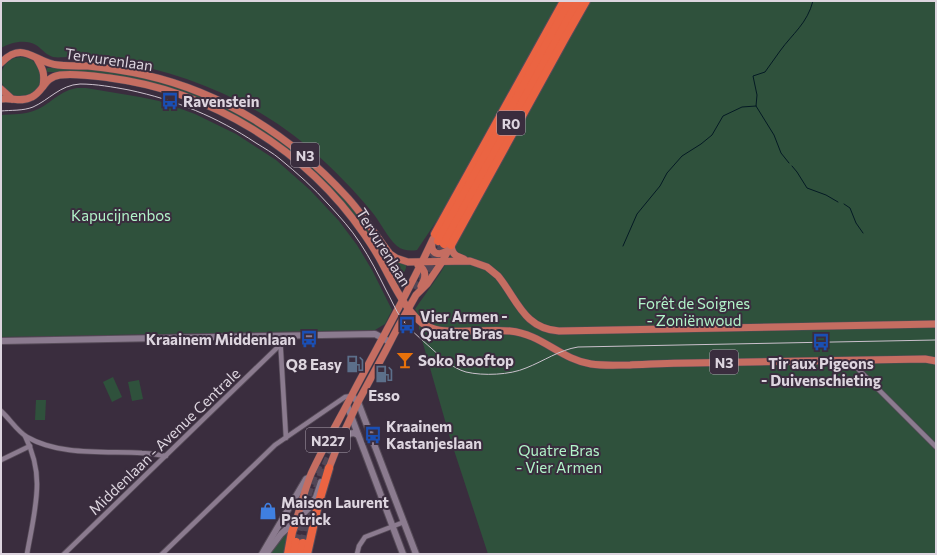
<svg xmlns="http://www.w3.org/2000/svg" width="937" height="555" viewBox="0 0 937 555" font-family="Commissioner,sans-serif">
<rect width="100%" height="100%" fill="#3a2d3e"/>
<g fill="#2f513c">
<path d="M1,1H936V554H488L450,438L422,340L421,334L419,331V316L415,309L441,272L470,220L446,207L417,250C411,251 403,251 397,246C387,237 381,223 372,212C355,191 335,171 315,153C259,103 188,73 114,61C99,58 84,58 69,57C64,57 58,58 53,57C46,55 42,49 36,45C26,39 11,42 1,48Z"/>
<circle cx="21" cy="77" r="20"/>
<polygon points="47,68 80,68 107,71 152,79 205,97 253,121 300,155 344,197 370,232 385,253 396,261 406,265 406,268 399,284 397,284 379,252 293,155 195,98 66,72 48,72 46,71"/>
<path d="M77,88H86L140,97L159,101L195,114L236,134L276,160L310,190L339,221L357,245L372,270L392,310L385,324L375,330L1,337V115C12,114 25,115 36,110C52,103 59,91 77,88Z"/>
<polygon points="113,377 122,397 112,402 103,382"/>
<polygon points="139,380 143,399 132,401 128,382"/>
<polygon points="36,400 46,400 45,420 35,420"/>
<polygon points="287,532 288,532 285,554 269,554"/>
</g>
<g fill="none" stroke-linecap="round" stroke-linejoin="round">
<g stroke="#041a24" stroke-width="1">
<path d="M789,163L781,153L774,135L756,106L757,95L753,76L765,72C770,65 775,58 780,51C793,33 807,24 813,1"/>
<polyline points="792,166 797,172 807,188 826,195 838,202"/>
<polyline points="844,204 850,208 856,223 863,233"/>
<polyline points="623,246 637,214 660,186 667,173 682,156 701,144 712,135 723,116 742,107 756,106"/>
</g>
<g stroke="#524656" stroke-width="8" stroke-dasharray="8 4" stroke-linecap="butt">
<polyline points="422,282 444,244"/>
<polyline points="413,288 438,241"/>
<polyline points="317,488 321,475 335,444"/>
<path d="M296,542C302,516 308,489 319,464"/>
<polyline points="303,543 308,519 313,501"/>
</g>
<g stroke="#564b58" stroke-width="6">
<g id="street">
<polyline points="280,336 286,438"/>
<polyline points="853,360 853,364 936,447"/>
<path d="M1,411C10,419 17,431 27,437C60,456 105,451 142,453C150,453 158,455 166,456"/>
<path d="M25,436C32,450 37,468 37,484C37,507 31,531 27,554"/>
<polyline points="1,460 30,446"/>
<polyline points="64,554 280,345"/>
<polyline points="162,554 275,445 345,397 352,396"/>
<polyline points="357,554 359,546 365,537 404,522"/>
</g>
</g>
<g stroke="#564b58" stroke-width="8">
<g id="secondary">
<polyline points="1,341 375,334 390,342"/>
<polyline points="352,396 358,402 416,554"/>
<polyline points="347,405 403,554"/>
<polyline points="342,440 348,434 354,433 358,435"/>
<polyline points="262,554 306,479 310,477"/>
<polyline points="266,554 281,534 300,517 310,507 316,497 321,482"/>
</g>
</g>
<g stroke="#564b58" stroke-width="8">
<g id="primary">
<path d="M37,59C43,69 45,74 43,86"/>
<path d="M1,63C23,39 35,63 58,65C68,66 78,66 88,66C107,68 127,71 145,75C224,93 292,137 346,196C363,214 375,235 390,254L396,258L408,262L470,261L487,267L498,276C517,299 524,329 559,331L936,324"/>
<polyline points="1,89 12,99"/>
<path d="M1,99C12,97 21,103 32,97C44,91 44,77 60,75C76,73 94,76 110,78C211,91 306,150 364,234C370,243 377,253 382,263C392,281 408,317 427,326C440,333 455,331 470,331C483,331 497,330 510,331C542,334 560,359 591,364C604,366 617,365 630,365C651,364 671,363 691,363C769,362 847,361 925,359L936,361"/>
<path d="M432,243C430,254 439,256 447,251"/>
<path d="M451,245C452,254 455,256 464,259"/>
<path d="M418,265C427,270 426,278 421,286"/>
<polyline points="329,468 338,445 358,402 385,352 398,327 416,295 427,284 442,262 451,245"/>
<path d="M296,521C301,505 305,489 311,474C324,446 339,420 353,393C380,342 409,291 433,239"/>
</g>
</g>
<g stroke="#564b58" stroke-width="10">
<g id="highway">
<polyline points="435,234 564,1"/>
<polyline points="438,241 570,1"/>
<polyline points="444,244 578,1"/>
<polyline points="451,245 565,38 586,1"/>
<polyline points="288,554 292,532 296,521"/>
<polyline points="294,554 296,542"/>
<polyline points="301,554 303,543"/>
<polyline points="307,554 318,505 329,468"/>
</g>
</g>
<use href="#street" stroke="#8b7b8f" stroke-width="4.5"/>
<use href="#secondary" stroke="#8b7b8f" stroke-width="6"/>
<use href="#primary" stroke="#c56d61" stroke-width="7"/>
<use href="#highway" stroke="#eb6442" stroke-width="8"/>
<path stroke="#cac1cc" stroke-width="1" d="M1,111C11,110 23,111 33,107C49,100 60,85 80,84C96,84 113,87 129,90C176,100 217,117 256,143C264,148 273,153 280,159C297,173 314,188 329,205C340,217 351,229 360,243C370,258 378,274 386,290C391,299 395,309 401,318C409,329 421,339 431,348C442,358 452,368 466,372C483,376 510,375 526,368C544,361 559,350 578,347L936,340"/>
</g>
<defs>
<g id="bus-bare" transform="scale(1.38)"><path d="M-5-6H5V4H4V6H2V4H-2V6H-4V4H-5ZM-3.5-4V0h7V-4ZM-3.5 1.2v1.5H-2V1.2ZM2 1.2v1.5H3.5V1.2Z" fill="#1a4fb4" stroke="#3a2d3e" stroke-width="2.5" paint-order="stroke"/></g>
<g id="bar-bare" transform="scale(1.38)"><path d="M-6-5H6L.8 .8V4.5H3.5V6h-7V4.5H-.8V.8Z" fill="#e8710a" stroke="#3a2d3e" stroke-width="2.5" paint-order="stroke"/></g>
<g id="fuel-bare" transform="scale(1.38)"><path d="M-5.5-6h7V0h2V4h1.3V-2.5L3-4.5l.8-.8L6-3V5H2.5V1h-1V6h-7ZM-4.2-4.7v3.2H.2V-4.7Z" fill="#5c6f8a" stroke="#3a2d3e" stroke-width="2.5" paint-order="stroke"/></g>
<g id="shop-bare" transform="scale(1.38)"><path d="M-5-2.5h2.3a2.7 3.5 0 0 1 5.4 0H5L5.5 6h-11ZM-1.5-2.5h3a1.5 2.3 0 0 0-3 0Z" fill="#3f7fe0" stroke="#3a2d3e" stroke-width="2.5" paint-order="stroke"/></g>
</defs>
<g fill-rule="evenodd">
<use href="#bus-bare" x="170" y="101"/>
<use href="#bus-bare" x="407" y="325"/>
<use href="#bus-bare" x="309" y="339"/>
<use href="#bus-bare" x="821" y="342"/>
<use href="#bar-bare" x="405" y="360"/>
<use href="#fuel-bare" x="355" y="364"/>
<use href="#fuel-bare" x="384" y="374"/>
<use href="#bus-bare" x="373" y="435"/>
<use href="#shop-bare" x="268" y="511"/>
</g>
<g text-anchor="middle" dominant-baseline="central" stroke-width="4" stroke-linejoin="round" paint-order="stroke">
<g fill="#3a2d3e" stroke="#aca3af" stroke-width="1">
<rect x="497" y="111" width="28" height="24" rx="3"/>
<rect x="291" y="143" width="28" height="24" rx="3"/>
<rect x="710" y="350" width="28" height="24" rx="3"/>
<rect x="306" y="428" width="44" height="24" rx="3"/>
</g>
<g font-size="14" font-weight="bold" fill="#ddd5df">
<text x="511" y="123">R0</text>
<text x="305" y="155">N3</text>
<text x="724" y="362">N3</text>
<text x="328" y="440">N227</text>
</g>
<g font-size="15" fill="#ddd5df" stroke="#3a2d3e">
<text transform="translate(109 59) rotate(8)">Tervurenlaan</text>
<text transform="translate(384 247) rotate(58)">Tervurenlaan</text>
<text transform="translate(164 441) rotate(-44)">Middenlaan - Avenue Centrale</text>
</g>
<g font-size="15" font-weight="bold" fill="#ddd5df" stroke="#3a2d3e" text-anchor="start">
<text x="183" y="101">Ravenstein</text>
<text x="420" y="316">Vier Armen -<tspan x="420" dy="17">Quatre Bras</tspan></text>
<text x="296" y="339" text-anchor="end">Kraainem Middenlaan</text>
<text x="418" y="360">Soko Rooftop</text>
<text x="821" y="363" text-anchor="middle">Tir aux Pigeons<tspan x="821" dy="17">- Duivenschieting</tspan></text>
<text x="342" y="364" text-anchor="end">Q8 Easy</text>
<text x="384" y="395" text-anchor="middle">Esso</text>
<text x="386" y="426">Kraainem<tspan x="386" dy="17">Kastanjeslaan</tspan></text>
<text x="281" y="502">Maison Laurent<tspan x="281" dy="17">Patrick</tspan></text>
</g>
<g font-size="15" fill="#b1f4c9" stroke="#3a2d3e">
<text x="121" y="215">Kapucijnenbos</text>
<text x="694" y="303">Forêt de Soignes<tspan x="694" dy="17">- Zoniënwoud</tspan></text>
<text x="559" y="450">Quatre Bras<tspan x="559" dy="17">- Vier Armen</tspan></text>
</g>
</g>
<rect width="937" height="555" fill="none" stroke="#ddd5df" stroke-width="4"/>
</svg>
